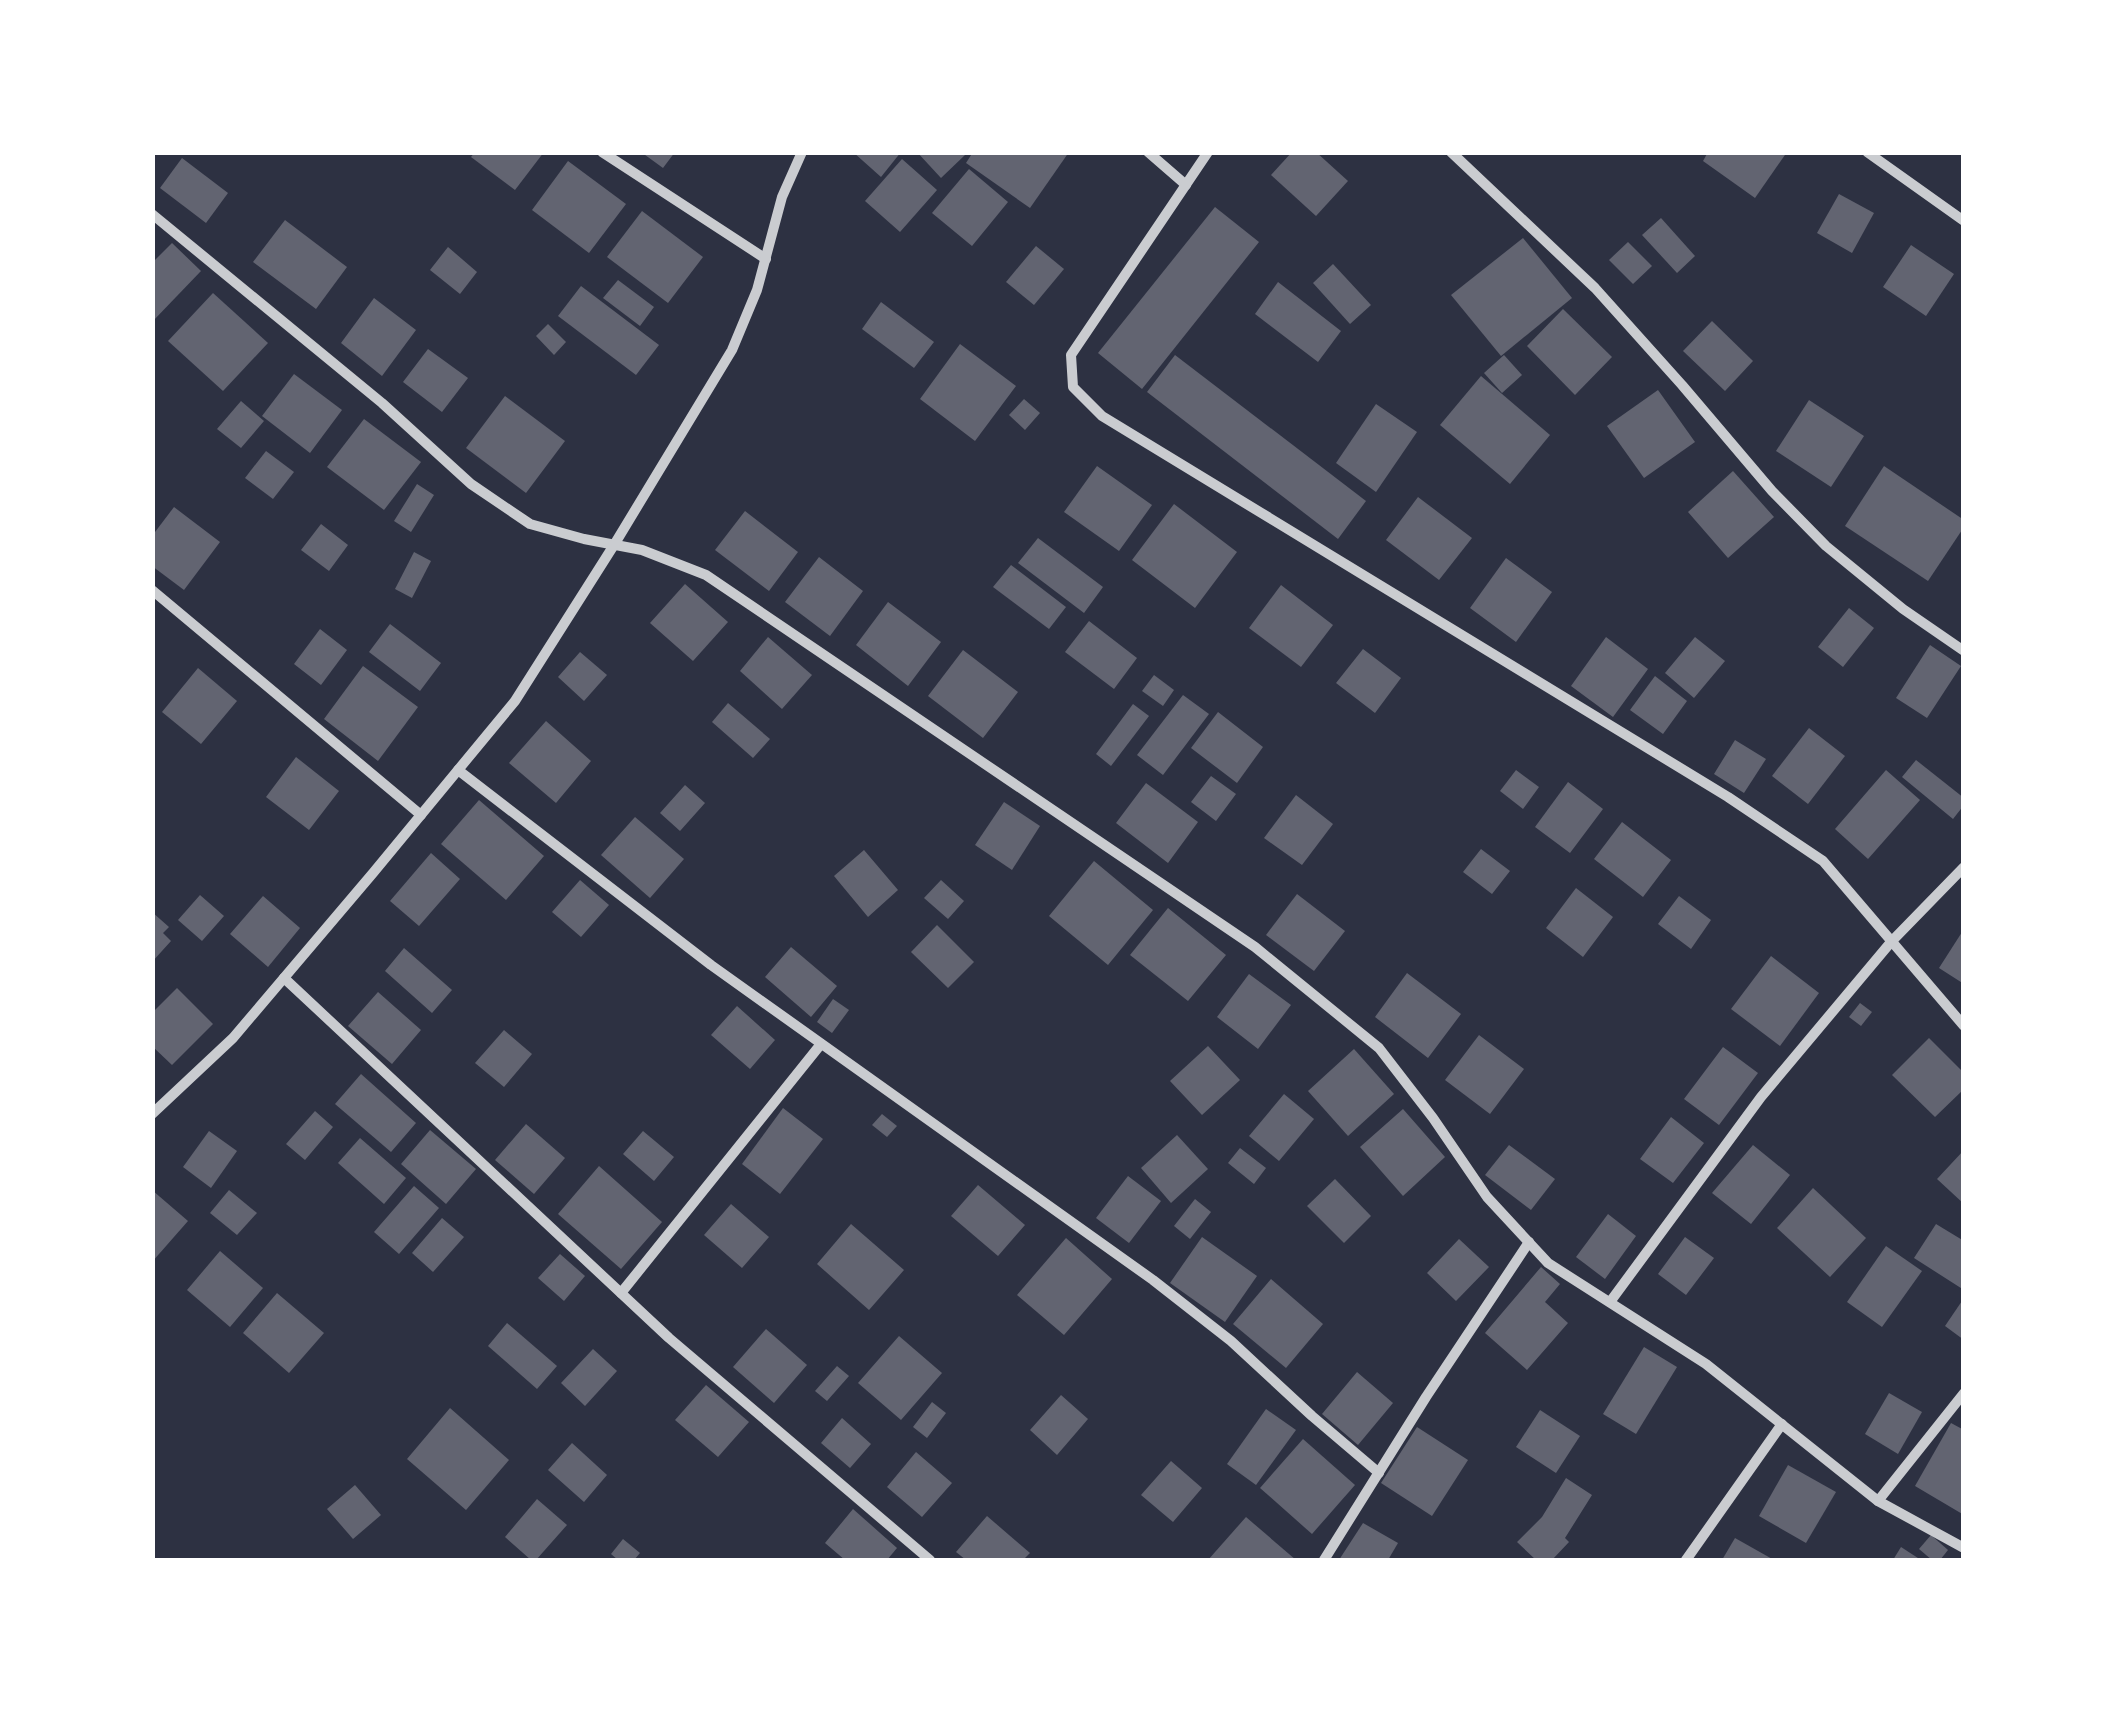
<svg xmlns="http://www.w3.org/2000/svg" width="2116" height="1713" viewBox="0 0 2116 1713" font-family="'Asap Condensed',sans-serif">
<rect width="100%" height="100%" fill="#2d3142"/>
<g fill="#626471">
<polygon points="475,152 544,152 515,190 471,157"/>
<polygon points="641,152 675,152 663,168"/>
<polygon points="853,152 901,152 881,177"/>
<polygon points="917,152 963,152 965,155 941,178"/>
<polygon points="973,152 1069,152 1030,208 966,163"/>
<polygon points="1292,152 1316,152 1348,181 1316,216 1271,175"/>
<polygon points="1708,152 1787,152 1755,198 1703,161"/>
<polygon points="182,158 228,193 206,223 160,188"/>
<polygon points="902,159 937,190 900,232 865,201"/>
<polygon points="568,161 626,204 589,253 532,210"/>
<polygon points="969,169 1008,202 972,246 932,213"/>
<polygon points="1839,194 1874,213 1852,253 1817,233"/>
<polygon points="1215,207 1259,242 1142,389 1098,353"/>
<polygon points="642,211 703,257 668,303 607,257"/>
<polygon points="1661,218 1695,256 1677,273 1642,235"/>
<polygon points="285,220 347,267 316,309 253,262"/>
<polygon points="1523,238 1572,298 1501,356 1451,295"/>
<polygon points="1628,242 1652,266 1633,284 1609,260"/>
<polygon points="172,243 201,271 152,322 152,263"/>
<polygon points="1911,245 1954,274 1926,316 1883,287"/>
<polygon points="1036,246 1064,269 1034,305 1006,282"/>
<polygon points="448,247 477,272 460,294 430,270"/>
<polygon points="1333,264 1371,305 1350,324 1313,283"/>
<polygon points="618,280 654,307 640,326 603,298"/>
<polygon points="1278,282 1341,331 1318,362 1255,314"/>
<polygon points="581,286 659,345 636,375 558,316"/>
<polygon points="213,293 268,343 223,391 168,341"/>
<polygon points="374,298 416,330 382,376 341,343"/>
<polygon points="881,302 934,342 914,368 862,329"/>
<polygon points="1563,309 1612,357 1575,395 1527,346"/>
<polygon points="1712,321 1753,361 1725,391 1683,351"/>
<polygon points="548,324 566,342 554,355 536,336"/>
<polygon points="960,344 1016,386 975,441 920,399"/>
<polygon points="428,349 468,378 442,412 403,382"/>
<polygon points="1175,355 1366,501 1338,539 1147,392"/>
<polygon points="1504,355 1522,375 1502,393 1484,373"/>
<polygon points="294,374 342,410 310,453 262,416"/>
<polygon points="1481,376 1550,435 1510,484 1440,425"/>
<polygon points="1658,390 1695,442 1644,478 1607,426"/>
<polygon points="505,396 565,441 526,493 466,448"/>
<polygon points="1024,399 1040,413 1025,430 1009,415"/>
<polygon points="1809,400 1864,436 1831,487 1776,451"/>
<polygon points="241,401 264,421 241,448 217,429"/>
<polygon points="1376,404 1417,432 1376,492 1336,463"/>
<polygon points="364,419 421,462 384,510 327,467"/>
<polygon points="266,451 294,472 273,499 245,478"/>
<polygon points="1097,466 1152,505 1119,551 1064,512"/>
<polygon points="1884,466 1964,520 1964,527 1928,581 1845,526"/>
<polygon points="1733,471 1774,517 1728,558 1688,512"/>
<polygon points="417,484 434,495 411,532 394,521"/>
<polygon points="1418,497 1472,538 1439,580 1386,540"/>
<polygon points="1174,504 1237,552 1195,608 1132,560"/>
<polygon points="174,507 220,542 184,590 152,566 152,536"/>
<polygon points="745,511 798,552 769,591 715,550"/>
<polygon points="321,524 348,545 329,571 301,550"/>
<polygon points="1038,538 1103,587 1084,613 1018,563"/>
<polygon points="414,552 431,561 412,598 395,589"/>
<polygon points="819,557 863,591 830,636 785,602"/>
<polygon points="1506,558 1552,592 1516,642 1470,608"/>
<polygon points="1011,565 1066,607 1049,629 993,587"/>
<polygon points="685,584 728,622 693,661 650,623"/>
<polygon points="1281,585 1333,625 1301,667 1249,628"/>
<polygon points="888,602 941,642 908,686 856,645"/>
<polygon points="1849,608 1874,628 1843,667 1818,647"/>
<polygon points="1089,621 1137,658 1114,689 1065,652"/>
<polygon points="390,624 441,663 420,691 369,652"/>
<polygon points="320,629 347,650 321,685 294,664"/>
<polygon points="768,637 812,675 782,709 740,671"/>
<polygon points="1606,637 1648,669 1613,717 1571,686"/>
<polygon points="1695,637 1725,661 1694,698 1665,673"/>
<polygon points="1930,645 1961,666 1927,718 1896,698"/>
<polygon points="1363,649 1401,678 1375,713 1336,683"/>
<polygon points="963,650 1018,692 983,738 928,696"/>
<polygon points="580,652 607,675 584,701 558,677"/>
<polygon points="363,666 418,707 378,761 324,719"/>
<polygon points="198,668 237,701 201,744 162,712"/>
<polygon points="1154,675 1174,690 1163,706 1142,691"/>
<polygon points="1655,676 1687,701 1663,734 1630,710"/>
<polygon points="1183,695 1209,714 1163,775 1137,755"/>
<polygon points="728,703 770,739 753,758 712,722"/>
<polygon points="1133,704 1149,716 1111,766 1096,754"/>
<polygon points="1218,712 1263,747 1237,783 1191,748"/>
<polygon points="546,721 591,761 556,803 509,763"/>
<polygon points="1809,728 1845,756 1808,804 1772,776"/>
<polygon points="1735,740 1766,759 1744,793 1714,774"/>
<polygon points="296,757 339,791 309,830 266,797"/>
<polygon points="1916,760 1964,798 1964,805 1953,819 1902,777"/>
<polygon points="1516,770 1539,787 1523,809 1500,791"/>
<polygon points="1886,770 1920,800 1868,859 1835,829"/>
<polygon points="1211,776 1236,794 1216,821 1191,802"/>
<polygon points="1568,782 1603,809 1570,853 1535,827"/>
<polygon points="1146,783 1198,822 1168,863 1116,823"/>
<polygon points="685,785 705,803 680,831 660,813"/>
<polygon points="1296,795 1333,824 1302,865 1264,838"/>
<polygon points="479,800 544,856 506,900 441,844"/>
<polygon points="1004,802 1040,826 1012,870 975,845"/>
<polygon points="635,817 684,859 650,898 601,855"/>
<polygon points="1622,822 1671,860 1643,897 1594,859"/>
<polygon points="1481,849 1510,871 1492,894 1463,872"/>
<polygon points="864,850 898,890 868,917 834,876"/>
<polygon points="431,853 460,879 419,926 390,901"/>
<polygon points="1094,861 1153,910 1108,965 1049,916"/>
<polygon points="580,880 609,905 581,937 552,912"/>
<polygon points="941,880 964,901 948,919 924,898"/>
<polygon points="1576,888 1613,917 1583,957 1546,928"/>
<polygon points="1297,894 1345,931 1314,971 1266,935"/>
<polygon points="200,895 224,916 202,941 178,920"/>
<polygon points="263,896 300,928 268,967 230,934"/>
<polygon points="1679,896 1711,920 1691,949 1658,924"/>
<polygon points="1168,908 1226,955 1188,1001 1130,955"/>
<polygon points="152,912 169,927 163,933 171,941 152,962"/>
<polygon points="937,925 974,962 948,988 911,952"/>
<polygon points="1964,929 1964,984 1939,968"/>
<polygon points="791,947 837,986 811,1017 765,977"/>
<polygon points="404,948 452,990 432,1013 385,971"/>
<polygon points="1771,956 1819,993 1780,1046 1731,1009"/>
<polygon points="1407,973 1461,1014 1428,1058 1375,1017"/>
<polygon points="1249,974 1291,1005 1258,1049 1217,1017"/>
<polygon points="177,988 213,1024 172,1065 152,1046 152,1013"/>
<polygon points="378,992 421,1030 392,1064 348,1026"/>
<polygon points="833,999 849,1010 832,1033 817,1022"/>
<polygon points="1860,1003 1872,1012 1861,1026 1849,1017"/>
<polygon points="737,1006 775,1040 750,1069 711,1035"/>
<polygon points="504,1030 532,1054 504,1087 475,1063"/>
<polygon points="1479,1035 1524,1069 1490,1114 1445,1080"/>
<polygon points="1929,1038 1964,1073 1964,1089 1935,1117 1892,1075"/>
<polygon points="1208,1046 1240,1080 1202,1115 1170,1081"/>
<polygon points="1723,1047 1758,1073 1719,1125 1684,1099"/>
<polygon points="1354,1049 1394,1094 1348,1136 1308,1091"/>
<polygon points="361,1074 416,1123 391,1152 335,1104"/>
<polygon points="1284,1094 1314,1119 1279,1161 1249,1136"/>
<polygon points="783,1108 823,1139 780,1194 742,1164"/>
<polygon points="1403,1109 1445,1157 1403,1196 1360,1147"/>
<polygon points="315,1111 333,1127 305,1160 286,1144"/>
<polygon points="882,1114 897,1126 887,1137 872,1125"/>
<polygon points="1671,1117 1704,1143 1673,1183 1640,1159"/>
<polygon points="526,1124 565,1158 534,1194 495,1160"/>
<polygon points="430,1130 476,1169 446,1204 401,1164"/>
<polygon points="209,1131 237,1151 211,1188 183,1167"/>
<polygon points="643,1131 674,1157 654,1181 623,1154"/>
<polygon points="1177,1135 1208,1169 1171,1203 1141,1168"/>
<polygon points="360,1138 406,1178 384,1204 338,1163"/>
<polygon points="1509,1145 1555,1179 1531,1210 1485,1175"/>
<polygon points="1753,1145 1790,1175 1751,1224 1712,1193"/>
<polygon points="1240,1148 1266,1168 1254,1184 1228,1163"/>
<polygon points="1964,1150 1964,1204 1937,1179"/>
<polygon points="599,1166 662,1222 621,1269 558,1214"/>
<polygon points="1128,1176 1161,1201 1129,1243 1096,1218"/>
<polygon points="1335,1179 1371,1216 1344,1243 1307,1206"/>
<polygon points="978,1185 1025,1225 998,1256 951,1216"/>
<polygon points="414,1186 439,1208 399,1254 374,1232"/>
<polygon points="1813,1188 1866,1238 1830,1277 1777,1228"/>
<polygon points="152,1190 188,1221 152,1262"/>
<polygon points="229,1190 257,1213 237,1235 210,1213"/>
<polygon points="1195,1199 1211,1212 1190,1239 1174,1226"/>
<polygon points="731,1204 769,1237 742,1268 704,1235"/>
<polygon points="1608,1214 1636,1236 1605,1279 1576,1257"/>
<polygon points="442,1218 464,1237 433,1272 412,1253"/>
<polygon points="851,1224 904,1270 869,1310 817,1264"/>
<polygon points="1936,1224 1964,1241 1964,1290 1914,1258"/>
<polygon points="1202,1237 1257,1276 1225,1322 1170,1283"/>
<polygon points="1685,1237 1714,1258 1686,1295 1658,1274"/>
<polygon points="1066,1238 1112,1279 1064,1335 1017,1295"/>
<polygon points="1459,1239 1489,1267 1456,1301 1427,1273"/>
<polygon points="1886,1246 1922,1271 1882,1327 1847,1302"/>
<polygon points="220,1251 263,1288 230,1327 187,1290"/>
<polygon points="560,1254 585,1276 564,1301 538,1278"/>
<polygon points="1541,1267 1560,1284 1545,1302 1568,1323 1527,1370 1485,1333"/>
<polygon points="1271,1279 1323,1324 1286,1368 1233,1324"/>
<polygon points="277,1293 324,1333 289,1373 243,1333"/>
<polygon points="1964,1298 1964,1340 1945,1326"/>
<polygon points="507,1323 557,1366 537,1389 488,1346"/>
<polygon points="766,1329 807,1365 774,1403 733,1367"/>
<polygon points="899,1336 942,1373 901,1420 858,1383"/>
<polygon points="1644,1347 1677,1367 1636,1434 1603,1414"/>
<polygon points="593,1349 617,1371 585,1406 561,1383"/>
<polygon points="837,1366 849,1376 827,1401 815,1391"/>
<polygon points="1357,1372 1393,1403 1358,1445 1322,1414"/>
<polygon points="706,1385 749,1422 718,1457 675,1420"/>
<polygon points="1889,1393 1922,1412 1898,1454 1865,1434"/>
<polygon points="1061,1395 1088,1419 1057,1455 1030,1430"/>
<polygon points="932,1402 946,1413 927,1438 913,1427"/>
<polygon points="450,1408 509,1460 466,1510 407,1459"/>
<polygon points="1266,1409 1296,1430 1256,1485 1227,1464"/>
<polygon points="1540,1410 1580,1436 1556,1473 1516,1447"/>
<polygon points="842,1418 871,1444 850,1468 821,1443"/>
<polygon points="1951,1423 1964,1430 1964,1515 1915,1486"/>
<polygon points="1417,1427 1468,1460 1432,1516 1381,1483"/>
<polygon points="1303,1439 1355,1485 1312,1534 1260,1488"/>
<polygon points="572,1443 607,1475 584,1502 548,1470"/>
<polygon points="916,1452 952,1483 922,1517 887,1487"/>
<polygon points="1171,1461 1202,1488 1173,1522 1141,1495"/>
<polygon points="1788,1465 1836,1492 1806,1543 1759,1516"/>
<polygon points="1566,1478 1592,1495 1565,1538 1569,1542 1552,1560 1536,1560 1517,1542 1542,1517"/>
<polygon points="355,1485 381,1515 353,1539 327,1509"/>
<polygon points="537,1499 567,1525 536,1560 531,1560 505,1537"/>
<polygon points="853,1509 897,1548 887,1560 845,1560 825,1543"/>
<polygon points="987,1516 1030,1553 1023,1560 966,1560 956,1552"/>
<polygon points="1246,1517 1296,1560 1208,1560"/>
<polygon points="1363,1523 1398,1543 1388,1560 1339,1560"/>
<polygon points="1931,1535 1948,1550 1940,1560 1932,1560 1919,1549"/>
<polygon points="1735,1538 1774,1560 1722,1560"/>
<polygon points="623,1539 640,1553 634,1560 618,1560 611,1554"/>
<polygon points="1901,1547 1921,1560 1893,1560"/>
</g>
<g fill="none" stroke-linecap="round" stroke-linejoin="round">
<g stroke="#caccd0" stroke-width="10">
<polyline points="602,152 766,259"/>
<polyline points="1148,152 1186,185"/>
<polyline points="1208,152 1071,355 1073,387 1102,416 1728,797 1823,861 1964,1026"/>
<polyline points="1451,152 1595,288 1682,385 1772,491 1826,546 1903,609 1964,651"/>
<polyline points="1867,152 1964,221"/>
<polyline points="152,214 382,403 471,484 530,524 584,539 642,550 706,575 1255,947 1379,1048 1433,1118 1487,1197 1548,1263 1706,1364 1878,1501 1964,1548"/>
<polyline points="152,590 421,815"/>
<polyline points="458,770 711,965 1153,1280 1231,1341 1312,1416 1379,1473"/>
<polyline points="284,978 669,1338 930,1560"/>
<polyline points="152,1114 233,1038 373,873 515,701 614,545 732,350 757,290 782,197 802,152"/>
<polyline points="621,1293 821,1044"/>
<polyline points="1610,1302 1761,1097 1891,942 1964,867"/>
<polyline points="1878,1501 1964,1393"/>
<polyline points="1324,1560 1426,1397 1529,1242"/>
<polyline points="1686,1560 1782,1424"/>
</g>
</g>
<rect width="2116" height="1713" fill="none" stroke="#ffffff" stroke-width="310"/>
</svg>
